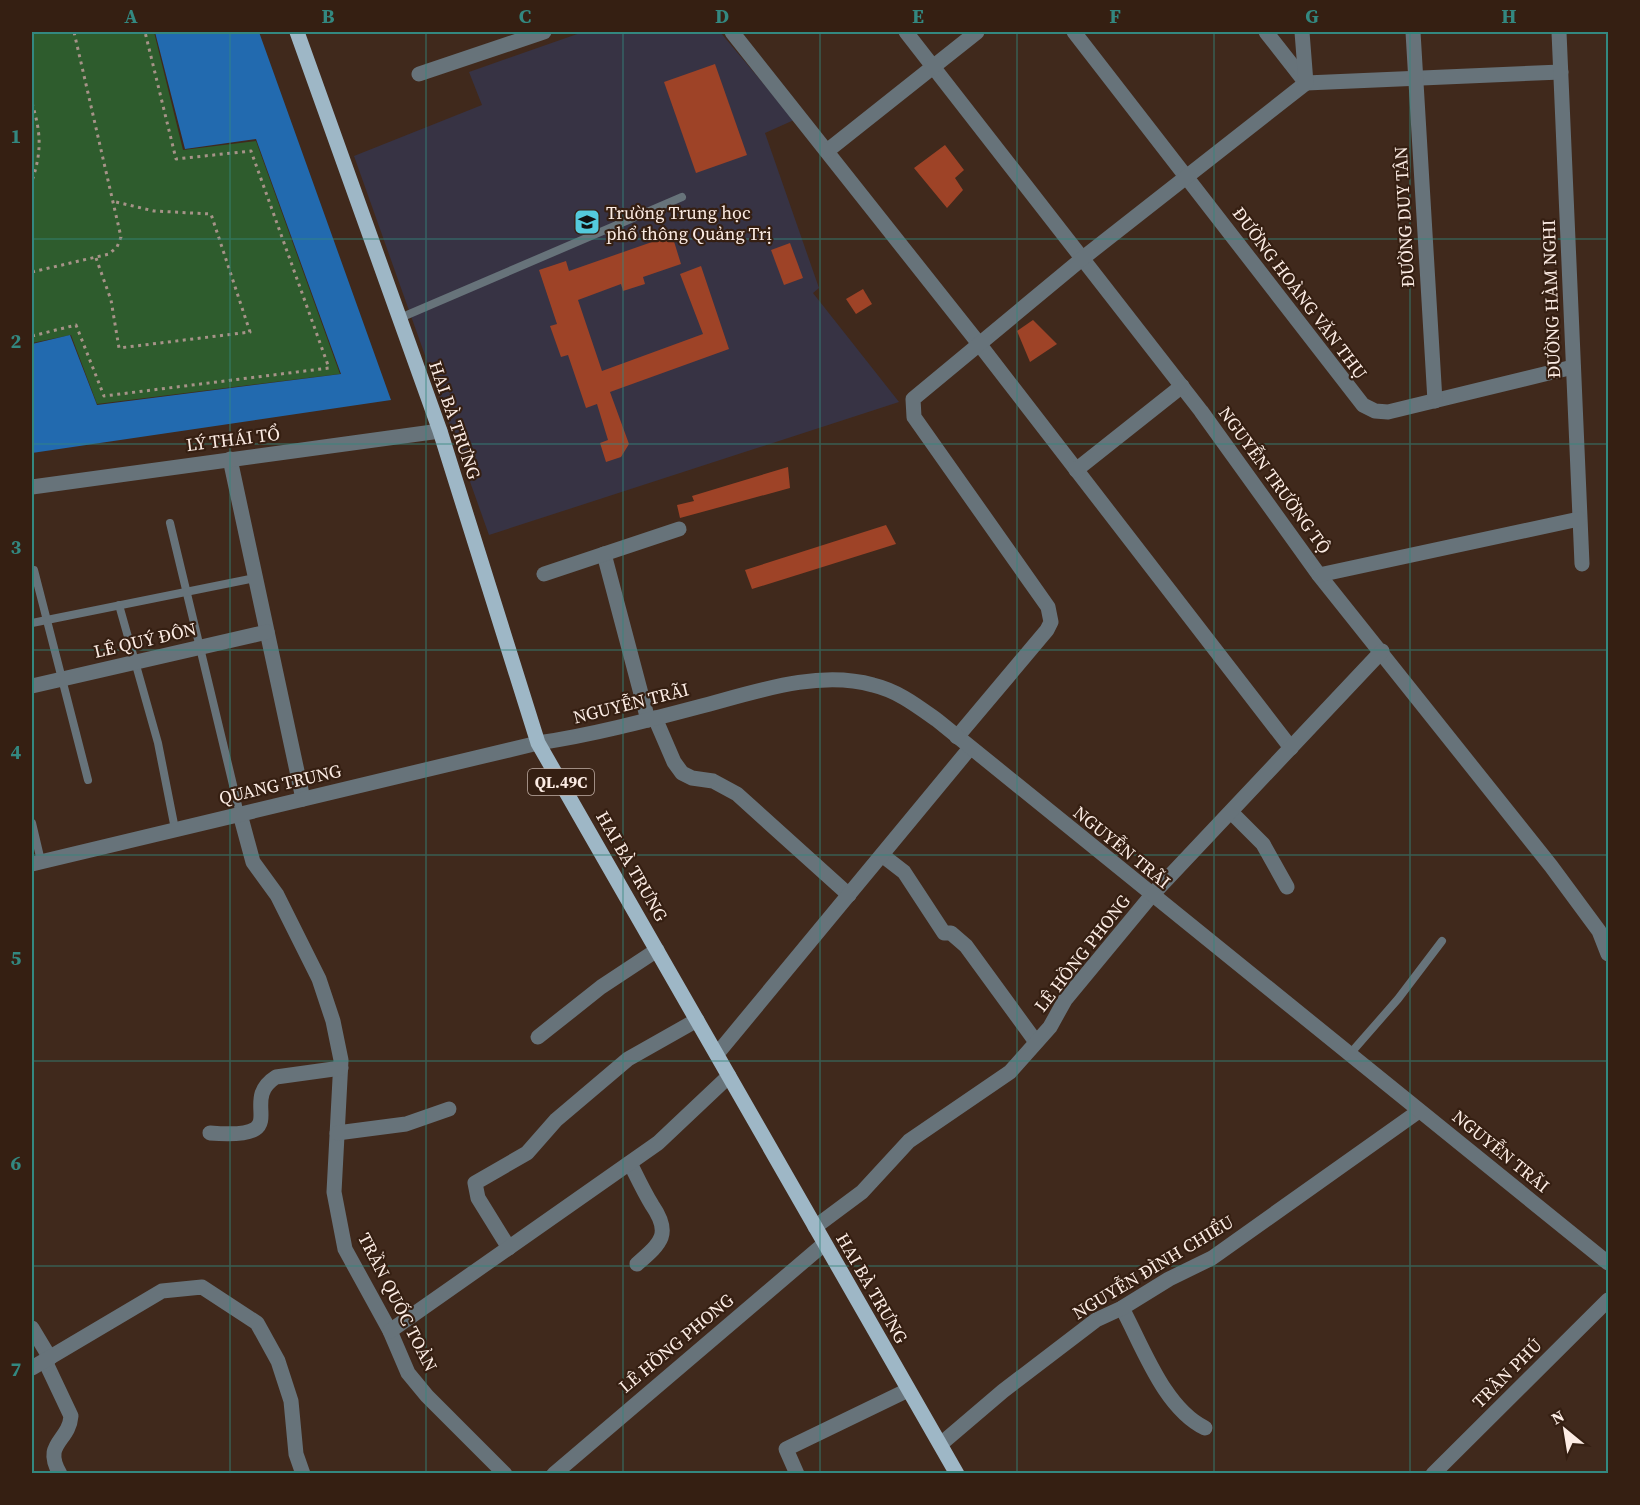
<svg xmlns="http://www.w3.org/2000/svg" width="1640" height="1505" viewBox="0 0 1640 1505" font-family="'Source Serif 4',serif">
<rect width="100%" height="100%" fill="#40291c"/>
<polygon fill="#373344" points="583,32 720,32 794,120 765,133 819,288 813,293 899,402 489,535 354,156 482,105 469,72"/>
<polygon fill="#2e5c2d" points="32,32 154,32 183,150 256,141 340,374 97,404 71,335 32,343"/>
<polygon fill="#226aaf" points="155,32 259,32 391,400 32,453 32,344 70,335 97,405 341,374 256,139 185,149"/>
<g fill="#9e4327">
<polygon points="715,64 747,155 696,173 664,82"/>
<polygon points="945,145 964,170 955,178 963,190 947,208 914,168"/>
<polygon points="672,235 681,264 643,277 645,284 623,291 621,284 578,300 602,371 703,334 680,274 701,266 729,349 610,392 629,444 621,457 606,462 600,443 608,440 597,404 586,408 568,355 561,357 550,326 557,324 539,270 566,261 569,271"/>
<polygon points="790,243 803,278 784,285 771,250"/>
<polygon points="863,289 872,304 856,314 846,299"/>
<polygon points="1033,320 1057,344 1030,362 1017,331"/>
<polygon points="788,467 790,488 680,518 677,505 694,501 692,496"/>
<polygon points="886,525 896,544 752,589 745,570"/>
</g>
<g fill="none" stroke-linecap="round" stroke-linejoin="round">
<g stroke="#a69388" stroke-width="3" stroke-dasharray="3 4.5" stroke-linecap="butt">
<path d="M32,103C41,133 42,151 32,181"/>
<polyline points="96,258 111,300 119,348 250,332 211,214 154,211 112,201"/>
<polyline points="32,272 109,254 117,247 121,237 74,32"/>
<polyline points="32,336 76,325 104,396 329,368 251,151 176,159 145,32"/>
</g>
<g stroke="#67737a" stroke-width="8">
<polyline points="400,318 682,197"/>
<polyline points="170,523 240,814"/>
<polyline points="34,570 88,780"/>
<polyline points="119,605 158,743 175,829"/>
<polyline points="32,623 255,578"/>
<polyline points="32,823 41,861"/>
<polyline points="1349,1055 1398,999 1442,941"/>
</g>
<g stroke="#67737a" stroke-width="15">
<polyline points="732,32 980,345 1291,748"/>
<polyline points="906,32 1201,411 1319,575 1551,866 1599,931 1608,954"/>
<polyline points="1074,32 1363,405 1375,411 1388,412 1573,367"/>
<polyline points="1266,32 1306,83 1561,72"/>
<polyline points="1413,32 1435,401"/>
<polyline points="1559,32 1582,564"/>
<polyline points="419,74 544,32"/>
<polyline points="827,151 977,32"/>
<polyline points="230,459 303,799"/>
<polyline points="1076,470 1182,386"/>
<polyline points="32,487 440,431"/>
<polyline points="604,554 648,720"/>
<polyline points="544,574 679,529"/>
<polyline points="1319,575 1579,519"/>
<polyline points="32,686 267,632"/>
<polyline points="655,718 674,762 682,773 692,778 713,781 737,794 849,895"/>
<polyline points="957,737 1047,630 1051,622 1048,607 914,417 913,399 1083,258 1306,83 1302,32"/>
<polyline points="1231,812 1263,844 1287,887"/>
<polyline points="240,814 253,862 277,895 319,979 333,1021 341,1060 334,1192 345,1249 390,1331 408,1373 427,1396 505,1474"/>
<polyline points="882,855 904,872 944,933 951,933 966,946 1036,1042"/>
<polyline points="538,1037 601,987 657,950"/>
<polyline points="717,1054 970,748"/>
<path d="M210,1133C298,1140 236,1102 276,1077L341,1068"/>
<polyline points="337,1133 406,1124 449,1109"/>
<path d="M630,1163C637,1177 644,1192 652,1205C672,1234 661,1243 637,1264"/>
<polyline points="815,1227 862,1192 909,1141 1010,1072 1050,1027 1065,1000 1151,896 1382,651"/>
<polyline points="509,1248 478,1198 475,1183 527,1153 556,1120 628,1059 697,1020"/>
<path d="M1122,1308C1143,1347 1164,1408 1205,1428"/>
<polyline points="32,1328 50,1358"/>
<polyline points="390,1331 658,1143 729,1076"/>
<path d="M45,1361L71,1416C69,1442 42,1443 60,1474"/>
<polyline points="32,1368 162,1291 202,1287 257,1323 278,1361 291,1401 296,1454 303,1474"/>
<polyline points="942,1443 1003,1391 1096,1320 1122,1308 1169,1279 1212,1258 1419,1111"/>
<polyline points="797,1474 786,1449 908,1390"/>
<polyline points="1433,1474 1608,1300"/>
</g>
<g stroke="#67737a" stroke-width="15">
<path d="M32,864L538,743C592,735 645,721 698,707C752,693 817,669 873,685C898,691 916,705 937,720L1608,1263"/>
<polyline points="554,1474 824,1244"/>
</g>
<polyline stroke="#9eb7c6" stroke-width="15" points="297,32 440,431 538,743 957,1474"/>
</g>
<path fill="none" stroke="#338880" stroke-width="1.5" stroke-opacity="0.55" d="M230,32V1474M426,32V1474M623,32V1474M820,32V1474M1017,32V1474M1214,32V1474M1410,32V1474M32,239H1608M32,444H1608M32,650H1608M32,855H1608M32,1061H1608M32,1266H1608"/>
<defs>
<g id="school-square" transform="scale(1.35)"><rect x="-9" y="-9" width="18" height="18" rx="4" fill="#54cadc" stroke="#351f12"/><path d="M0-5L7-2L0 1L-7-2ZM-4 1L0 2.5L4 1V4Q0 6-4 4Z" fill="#111"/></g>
</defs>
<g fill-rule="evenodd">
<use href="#school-square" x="587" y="222"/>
</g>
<g text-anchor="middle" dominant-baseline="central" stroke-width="4.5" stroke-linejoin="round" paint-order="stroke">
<rect fill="#351f12" stroke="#c0aea5" stroke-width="1.5" x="528" y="769" width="66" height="26" rx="4.5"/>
<g font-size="16" font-weight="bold" fill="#fcece4">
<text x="561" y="782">QL.49C</text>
</g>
<g font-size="18" fill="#fcece4" stroke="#351f12" text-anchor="start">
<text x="606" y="212">Trường Trung học<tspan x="606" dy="21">phổ thông Quảng Trị</tspan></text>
</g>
<g font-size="18" fill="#fcece4" stroke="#351f12">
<text transform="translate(1404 217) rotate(-93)">ĐƯỜNG DUY TÂN</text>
<text transform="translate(1300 293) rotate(53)">ĐƯỜNG HOÀNG VĂN THỤ</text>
<text transform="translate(1551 299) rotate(-92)">ĐƯỜNG HÀM NGHI</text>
<text transform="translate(455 420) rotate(71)">HAI BÀ TRƯNG</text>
<text transform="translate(233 439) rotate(-7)">LÝ THÁI TỔ</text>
<text transform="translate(1275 480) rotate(54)">NGUYỄN TRƯỜNG TỘ</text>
<text transform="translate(145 640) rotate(-13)">LÊ QUÝ ĐÔN</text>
<text transform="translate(631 703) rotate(-14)">NGUYỄN TRÃI</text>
<text transform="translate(280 784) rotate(-13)">QUANG TRUNG</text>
<text transform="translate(1122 847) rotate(39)">NGUYỄN TRÃI</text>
<text transform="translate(632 866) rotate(60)">HAI BÀ TRƯNG</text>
<text transform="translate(1082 953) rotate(-52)">LÊ HỒNG PHONG</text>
<text transform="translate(1501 1151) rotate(39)">NGUYỄN TRÃI</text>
<text transform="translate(1153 1267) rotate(-31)">NGUYỄN ĐÌNH CHIỂU</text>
<text transform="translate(872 1288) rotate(60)">HAI BÀ TRƯNG</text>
<text transform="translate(398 1302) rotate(63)">TRẦN QUỐC TOẢN</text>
<text transform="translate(676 1343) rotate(-40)">LÊ HỒNG PHONG</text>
<text transform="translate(1507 1373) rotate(-45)">TRẦN PHÚ</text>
</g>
</g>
<rect width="1640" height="1505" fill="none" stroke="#351f12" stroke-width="66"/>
<g transform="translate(1565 1430) rotate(330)" stroke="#351f12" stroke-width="4.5" paint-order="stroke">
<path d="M0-4.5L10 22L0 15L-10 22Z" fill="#fcece4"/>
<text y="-9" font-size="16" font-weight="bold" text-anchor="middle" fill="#fcece4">N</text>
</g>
<rect x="33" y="33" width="1574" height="1439" fill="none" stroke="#338880" stroke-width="2"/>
<g font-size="20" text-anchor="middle" font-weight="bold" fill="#338880">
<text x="131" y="23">A</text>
<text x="328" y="23">B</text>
<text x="525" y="23">C</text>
<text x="722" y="23">D</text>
<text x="918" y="23">E</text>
<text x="1115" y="23">F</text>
<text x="1312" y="23">G</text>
<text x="1509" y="23">H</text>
<text x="16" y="143">1</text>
<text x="16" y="348">2</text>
<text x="16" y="554">3</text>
<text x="16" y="759">4</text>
<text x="16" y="965">5</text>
<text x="16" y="1170">6</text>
<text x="16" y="1376">7</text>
</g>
</svg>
